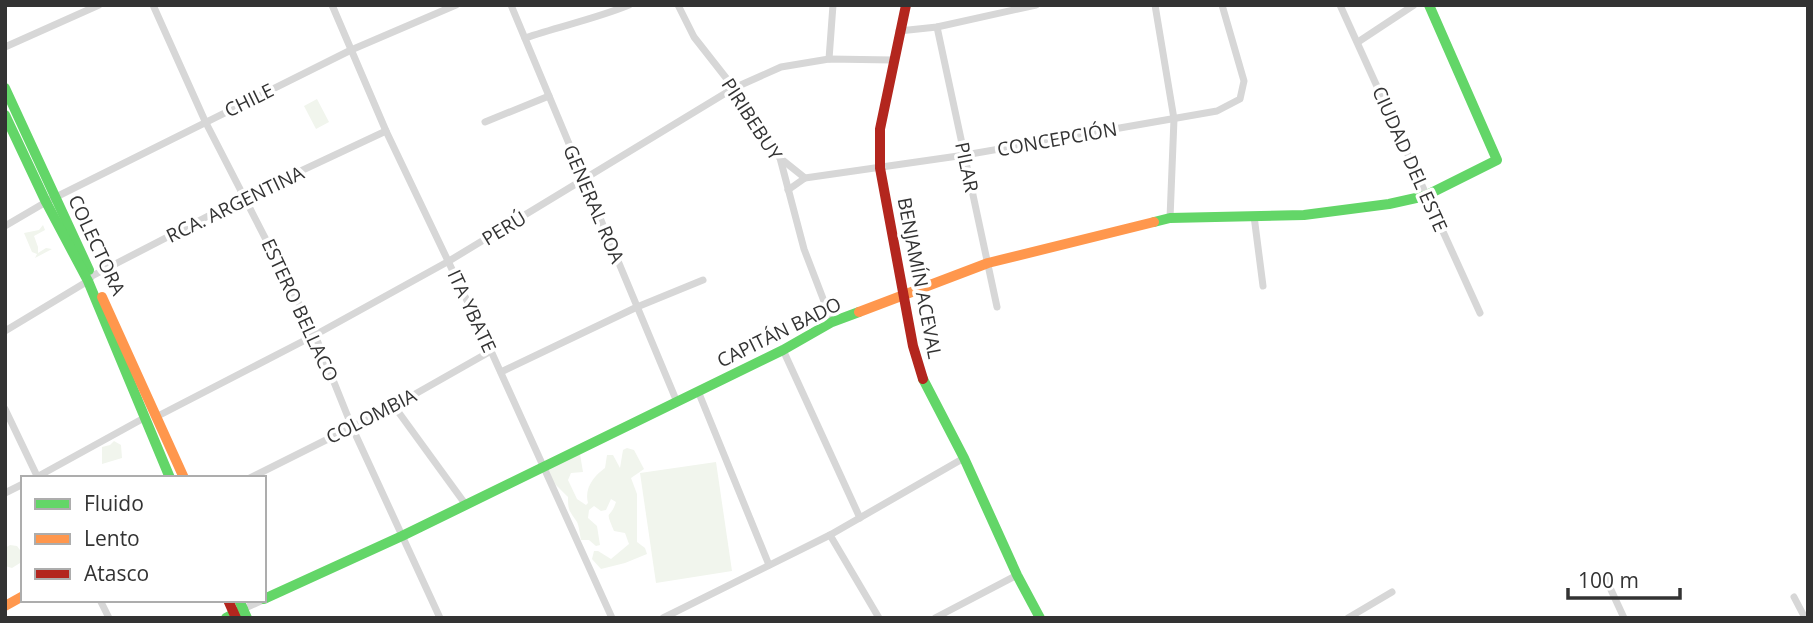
<svg xmlns="http://www.w3.org/2000/svg" width="1813" height="623" viewBox="0 0 1813 623" font-family="'Open Sans',sans-serif">
<rect width="100%" height="100%" fill="#fff"/>
<g fill="#f1f5ed">
<polygon points="317,99 329,122 316,129 304,106"/>
<polygon points="43,225 45,230 34,236 38,247 38,253 46,248 52,249 35,258 37,254 32,252 24,233 39,230"/>
<polygon points="114,441 121,445 122,458 102,464 102,447 110,445"/>
<path d="M627,448L634,450L644,469L631,478L637,494V542L645,548L647,554L625,563L601,569L592,559L594,551H598L611,559L629,544L625,533L614,531C604,507 610,521 616,502L611,499L606,510L601,511L594,506L589,510L588,518L597,526L600,545L596,546L589,540H581C580,535 579,526 577,522C570,511 568,512 568,497L553,482L547,468L580,454L583,472L571,473L568,480L577,499L586,505L588,503C584,488 594,476 605,468L607,455H613L620,468L623,450Z"/>
<polygon points="716,462 732,571 656,583 640,473"/>
<polygon points="10,545 17,546 23,554 20,563 12,568 5,566 5,548"/>
</g>
<g fill="none" stroke-linecap="round" stroke-linejoin="round">
<g stroke="#d7d7d7" stroke-width="7">
<polyline points="153,5 205,121 315,335 352,427 440,618"/>
<polyline points="332,5 386,131 491,351 612,618"/>
<polyline points="511,5 677,402"/>
<polyline points="678,5 694,37 734,88 780,158 804,249 832,322"/>
<polyline points="1155,5 1174,119 1170,218"/>
<polyline points="1340,5 1480,313"/>
<polyline points="937,27 997,307"/>
<polyline points="899,31 937,27 1036,5"/>
<path d="M525,38C560,26 595,19 629,5"/>
<polyline points="1358,42 1414,5"/>
<polyline points="5,47 99,5"/>
<polyline points="829,59 833,5"/>
<polyline points="485,122 549,96"/>
<polyline points="780,158 805,178 965,155 1217,111 1240,99 1244,81 1222,5"/>
<polyline points="788,190 805,178"/>
<polyline points="1254,216 1263,286"/>
<polyline points="5,226 46,202 351,50 456,5"/>
<polyline points="5,331 88,281 92,276 245,197 386,131"/>
<polyline points="783,350 860,518"/>
<polyline points="501,372 637,307 703,280"/>
<polyline points="698,391 769,565"/>
<polyline points="394,406 466,505"/>
<polyline points="5,409 38,478"/>
<polyline points="156,417 315,335 449,261 734,88 781,67 829,59 893,60"/>
<polyline points="35,478 144,418"/>
<polyline points="250,478 394,406 491,351"/>
<polyline points="5,493 23,484"/>
<polyline points="830,535 879,618"/>
<polyline points="1606,579 1624,618"/>
<polyline points="1794,597 1805,618"/>
<polyline points="100,600 109,618"/>
<polyline points="243,609 263,600"/>
<polyline points="663,618 830,535 964,458"/>
<polyline points="935,618 1017,575"/>
<polyline points="1348,618 1392,592"/>
</g>
<g stroke="#63d668" stroke-width="10">
<polyline points="5,88 89,270"/>
<polyline points="5,115 46,202 88,281 170,478"/>
<polyline points="1154,222 1170,218 1304,215 1389,204 1425,196 1497,160 1429,5"/>
<polyline points="923,379 964,458 1017,575 1040,618"/>
<polyline points="264,599 402,536 783,350 832,322 859,312"/>
<polyline points="239,600 247,618"/>
<polyline points="226,618 243,609"/>
</g>
<g stroke="#ff974d" stroke-width="10">
<polyline points="102,297 184,478"/>
<polyline points="859,312 988,263 1154,222"/>
<polyline points="5,606 23,596"/>
</g>
<g stroke="#b3261e" stroke-width="10">
<polyline points="906,5 880,129 880,168 913,346 923,379"/>
<polyline points="228,600 236,618"/>
</g>
</g>
<g text-anchor="middle" dominant-baseline="central" stroke-width="7" stroke-linejoin="round" paint-order="stroke">
<g font-size="19" fill="#333" stroke="#fff">
<text transform="translate(249 100) rotate(-26)">CHILE</text>
<text transform="translate(752 119) rotate(57)">PIRIBEBUY</text>
<text transform="translate(1057 139) rotate(-10)">CONCEPCIÓN</text>
<text transform="translate(1410 159) rotate(66)">CIUDAD DEL ESTE</text>
<text transform="translate(967 167) rotate(78)">PILAR</text>
<text transform="translate(235 204) rotate(-26)">RCA. ARGENTINA</text>
<text transform="translate(594 204) rotate(67)">GENERAL ROA</text>
<text transform="translate(504 228) rotate(-31)">PERÚ</text>
<text transform="translate(97 245) rotate(65)">COLECTORA</text>
<text transform="translate(920 278) rotate(79)">BENJAMÍN ACEVAL</text>
<text transform="translate(300 310) rotate(65)">ESTERO BELLACO</text>
<text transform="translate(472 311) rotate(65)">ITA YBATE</text>
<text transform="translate(779 332) rotate(-26)">CAPITÁN BADO</text>
<text transform="translate(371 416) rotate(-27)">COLOMBIA</text>
</g>
</g>
<rect width="1813" height="623" fill="none" stroke="#333333" stroke-width="14"/>
<rect x="21" y="476" width="245" height="126" fill="#ffffff" stroke="#adadad" stroke-width="2"/>
<rect x="35" y="499" width="35" height="10" fill="#63d668" stroke="#adadad" stroke-width="2"/>
<text x="84" y="511" font-size="21" fill="#333333">Fluido</text>
<rect x="35" y="534" width="35" height="10" fill="#ff974d" stroke="#adadad" stroke-width="2"/>
<text x="84" y="546" font-size="21" fill="#333333">Lento</text>
<rect x="35" y="569" width="35" height="10" fill="#b3261e" stroke="#adadad" stroke-width="2"/>
<text x="84" y="581" font-size="21" fill="#333333">Atasco</text>
<path d="M1568 588v10h112v-10" fill="none" stroke="#333333" stroke-width="3.5"/>
<text x="1578" y="588" font-size="21" fill="#333333" stroke="#ffffff" stroke-width="5" paint-order="stroke">100 m</text>
</svg>
